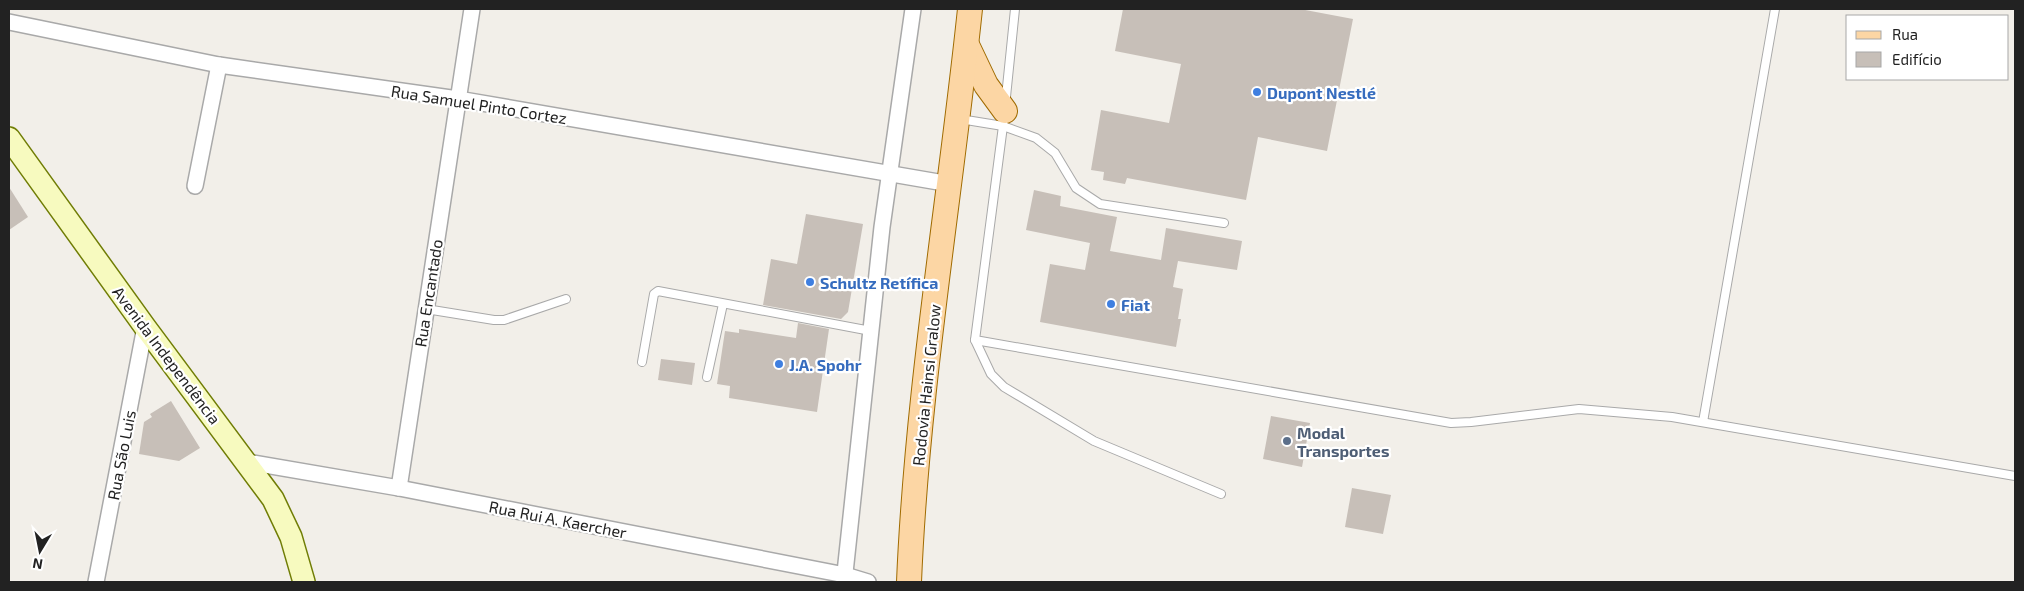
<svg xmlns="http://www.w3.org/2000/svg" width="2024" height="591" viewBox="0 0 2024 591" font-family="'Exo 2',sans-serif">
<rect width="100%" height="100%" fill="#f2efe9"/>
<g fill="#c7bfb8">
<polygon points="1123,9 1300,9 1353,19 1327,151 1258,137 1246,200 1127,178 1125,184 1103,180 1104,172 1091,170 1101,110 1169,123 1181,64 1115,51"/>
<polygon points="9,187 28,217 9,230"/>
<polygon points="1034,190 1061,196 1060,206 1117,217 1110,251 1161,260 1166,228 1242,241 1237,270 1178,261 1173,287 1183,289 1178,319 1181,319 1176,347 1040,322 1050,264 1085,270 1090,243 1026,230"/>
<polygon points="806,214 863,224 848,312 841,319 763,305 771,259 797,264"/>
<polygon points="798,323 829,329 817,412 729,398 730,386 717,384 725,331 739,333 739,329 796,338"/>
<polygon points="661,359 695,363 692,385 658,380"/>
<polygon points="171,401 200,448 179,461 139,454 144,422 152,417 150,414"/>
<polygon points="1271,416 1310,423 1302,467 1263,459"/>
<polygon points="1352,488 1391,495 1383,534 1345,527"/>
</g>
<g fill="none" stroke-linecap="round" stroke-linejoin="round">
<g stroke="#a9a9a9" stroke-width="10">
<g id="lane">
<polyline points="1015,9 1003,126 975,340 1451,423 1471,422 1579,409 1672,417 2015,476"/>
<polyline points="960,119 1003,126 1036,138 1055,153 1076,188 1100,204 1224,223"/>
<polyline points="426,309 494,320 504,320 566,299"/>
<polyline points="975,340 991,374 1004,387 1094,441 1221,494"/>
<polyline points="642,362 654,294 658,291 871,331"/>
<polyline points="707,377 723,304"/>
<polyline points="1703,422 1775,9"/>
</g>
</g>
<g stroke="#a9a9a9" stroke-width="18">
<g id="street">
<polyline points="9,22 219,65 458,99 950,184"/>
<polyline points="195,186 219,65"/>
<polyline points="247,462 399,488 845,575 868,582"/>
<polyline points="399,488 472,9"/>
<polyline points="96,582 145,327"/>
<polyline points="844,582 882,227 913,9"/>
</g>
</g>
<g stroke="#707d05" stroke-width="24">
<polyline id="secondary" points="9,138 145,327 273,499 291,537 304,582"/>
</g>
<g stroke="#a06b00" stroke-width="26">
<g id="primary">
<polyline points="967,45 986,85 1005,111"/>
<path d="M909,582C917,390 950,200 970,9"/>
</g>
</g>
<use href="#lane" stroke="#fff" stroke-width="8"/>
<use href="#street" stroke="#fff" stroke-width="15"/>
<use href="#secondary" stroke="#f7fabf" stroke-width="21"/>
<use href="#primary" stroke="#fcd6a4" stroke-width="24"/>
</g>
<g fill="#3f7fe0" stroke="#fff" stroke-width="2">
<circle cx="1257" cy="92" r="5"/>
<circle cx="810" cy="282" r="5"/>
<circle cx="1111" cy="304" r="5"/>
<circle cx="779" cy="364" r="5"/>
</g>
<circle fill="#5c6f8a" stroke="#fff" stroke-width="2" cx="1287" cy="441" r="5"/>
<g text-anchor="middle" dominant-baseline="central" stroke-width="4.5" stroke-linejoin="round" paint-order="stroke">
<g font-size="16" font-weight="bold" fill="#366cbe" stroke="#fff" text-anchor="start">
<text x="1267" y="92">Dupont Nestlé</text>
<text x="820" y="282">Schultz Retífica</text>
<text x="1121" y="304">Fiat</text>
<text x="789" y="364">J.A. Spohr</text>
</g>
<g font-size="16" fill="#222" stroke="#fff">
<text transform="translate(479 104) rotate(9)">Rua Samuel Pinto Cortez</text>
<text transform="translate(428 293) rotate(-81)">Rua Encantado</text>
<text transform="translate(167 355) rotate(53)">Avenida Independência</text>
<text transform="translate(926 385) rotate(-84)">Rodovia Hainsi Gralow</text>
<text transform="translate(121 455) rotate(-79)">Rua São Luis</text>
<text transform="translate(558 519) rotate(11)">Rua Rui A. Kaercher</text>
</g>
<g font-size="16" font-weight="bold" fill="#4e5e75" stroke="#fff" text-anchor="start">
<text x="1297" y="432">Modal<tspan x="1297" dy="18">Transportes</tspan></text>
</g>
</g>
<rect width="2024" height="591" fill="none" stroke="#222222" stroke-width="20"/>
<rect x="1846" y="15" width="162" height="65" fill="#ffffff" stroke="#a7a7a7"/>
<rect x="1856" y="31" width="25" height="8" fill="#fcd6a4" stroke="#a7a7a7"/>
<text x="1892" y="40" font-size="15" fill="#222222">Rua</text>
<rect x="1856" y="52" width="25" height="15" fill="#c7bfb8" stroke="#a7a7a7"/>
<text x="1892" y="65" font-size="15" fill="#222222">Edifício</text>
<g transform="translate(40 551) rotate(190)" stroke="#ffffff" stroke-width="4" paint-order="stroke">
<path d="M0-4L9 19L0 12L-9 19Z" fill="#222222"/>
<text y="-8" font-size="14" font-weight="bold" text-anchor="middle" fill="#222222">N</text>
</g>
</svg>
